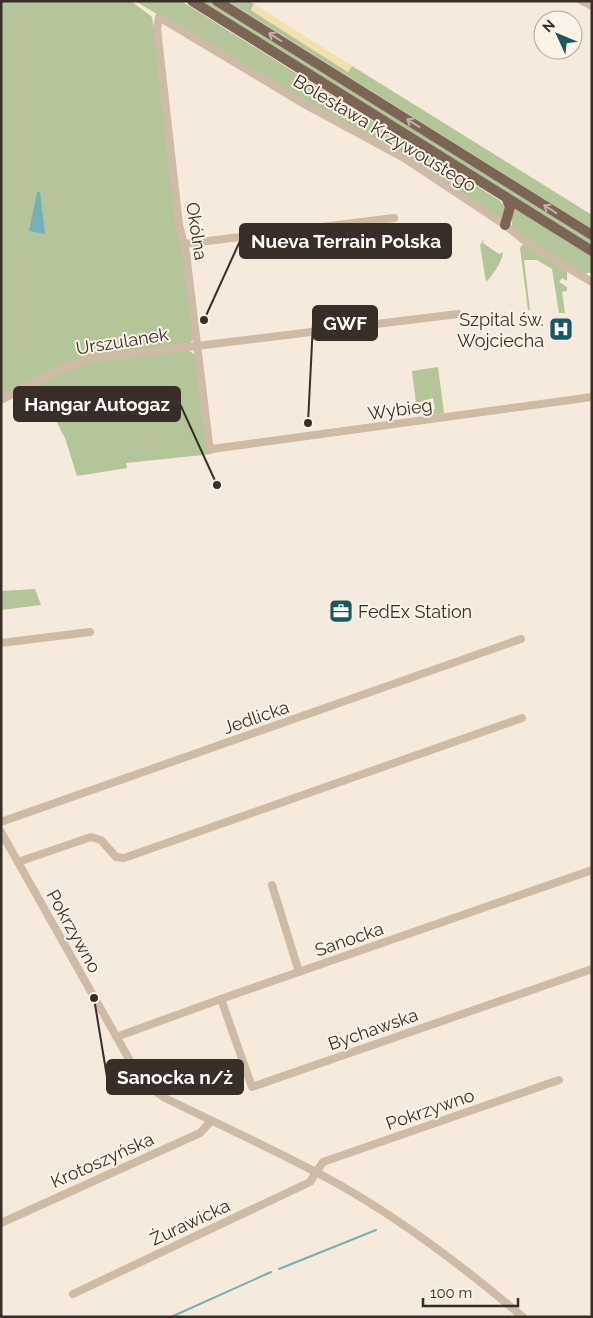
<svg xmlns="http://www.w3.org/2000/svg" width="593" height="1318" viewBox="0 0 593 1318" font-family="Raleway,sans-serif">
<rect width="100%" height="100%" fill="#f5eadb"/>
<g fill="#b4c599">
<polygon points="1,1 131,1 152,17 195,336 189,345 101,354 1,398"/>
<polygon points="135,1 181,1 499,200 506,207 505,217 501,218"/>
<polygon points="199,1 210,1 592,239 592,246"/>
<polygon points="227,1 249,1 254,4 251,10 348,72 352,66 592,215 592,229"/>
<polygon points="512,206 592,256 592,272 583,274 535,245 512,228"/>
<path d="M484,239L483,243L499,254L503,252C502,262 493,275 486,282L480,245Z"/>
<polygon points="522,245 526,245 567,272 567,281 562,278 559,282 567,287 567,291 562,292 565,313 559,313 552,269 537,260 524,260 530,310 528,310 520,248"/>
<polygon points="188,350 195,355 208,448 212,454 126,463 127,468 77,476 65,438 37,384 78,364"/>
<polygon points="438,367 444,413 427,416 427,411 435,409 433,398 416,403 412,371"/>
<polygon points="35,589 41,605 1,610 1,591"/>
</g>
<polygon fill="#f4dfae" points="254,4 352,66 348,72 251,10"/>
<polygon fill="#76afb5" points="37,192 40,192 45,234 29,231"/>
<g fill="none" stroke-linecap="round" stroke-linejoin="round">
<g stroke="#76afb5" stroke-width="2">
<polyline points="279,1269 376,1230"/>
<polyline points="171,1317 271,1272"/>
</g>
<g stroke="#cebaa5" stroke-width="8">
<polyline points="582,1 592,6"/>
<polyline points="184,244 394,218"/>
<polyline points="592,282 533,247 505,225 404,158 306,105 159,17 157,29 179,225 186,253 209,444 212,449 592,397"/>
<polyline points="1,400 63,368 90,359 458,314"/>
<polyline points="1,643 90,632"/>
<polyline points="1,822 521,639"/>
<path d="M1,832L138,1075L146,1085L165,1098C222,1126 282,1153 338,1184C404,1221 465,1268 523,1317"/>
<polyline points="18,862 91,837 101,840 116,857 124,858 522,718"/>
<polyline points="272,885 299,972"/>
<polyline points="221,999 252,1087 592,969"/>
<polyline points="116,1037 221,999 592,870"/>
<polyline points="1,1223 200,1133 211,1121"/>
<polyline points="73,1294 310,1182 323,1162 559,1080"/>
</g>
<g stroke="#7d6556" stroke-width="10">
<polyline points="192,1 592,251"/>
<polyline points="217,1 592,235"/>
<polyline points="505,225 510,207 506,197"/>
</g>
</g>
<defs><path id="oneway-shaft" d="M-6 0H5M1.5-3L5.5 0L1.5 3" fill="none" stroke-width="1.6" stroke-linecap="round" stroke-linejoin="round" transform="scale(1.25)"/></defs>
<g stroke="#c3b3a6">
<use href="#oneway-shaft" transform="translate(275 37) rotate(-148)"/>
<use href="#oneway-shaft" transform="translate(413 123) rotate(-148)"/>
<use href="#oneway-shaft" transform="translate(550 209) rotate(-148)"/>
</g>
<defs>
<g id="hospital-square" transform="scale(1.25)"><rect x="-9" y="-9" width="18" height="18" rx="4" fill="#185860" stroke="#fcf3e8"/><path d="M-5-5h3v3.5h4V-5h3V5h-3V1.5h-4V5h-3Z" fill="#fff"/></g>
<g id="office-square" transform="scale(1.25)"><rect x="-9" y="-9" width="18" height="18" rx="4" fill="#185860" stroke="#fcf3e8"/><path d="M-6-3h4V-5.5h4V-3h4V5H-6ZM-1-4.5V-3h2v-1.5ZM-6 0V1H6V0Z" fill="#fff"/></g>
</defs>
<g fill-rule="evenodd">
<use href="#hospital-square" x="561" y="329"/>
<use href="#office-square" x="341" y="611"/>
</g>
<g text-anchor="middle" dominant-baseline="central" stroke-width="4" stroke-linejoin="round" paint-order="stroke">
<g font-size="18" fill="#392e27" stroke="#fcf3e8">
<text transform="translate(385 133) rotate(31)">Bolesława Krzywoustego</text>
<text transform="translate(197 231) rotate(81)">Okólna</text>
<text transform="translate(122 341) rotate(-9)">Urszulanek</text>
<text transform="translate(400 409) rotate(-8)">Wybieg</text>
<text transform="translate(256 717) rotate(-19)">Jedlicka</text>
<text transform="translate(74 931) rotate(61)">Pokrzywno</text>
<text transform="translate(349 939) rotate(-19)">Sanocka</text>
<text transform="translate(373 1029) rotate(-19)">Bychawska</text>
<text transform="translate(430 1109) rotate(-19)">Pokrzywno</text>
<text transform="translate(102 1160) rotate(-24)">Krotoszyńska</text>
<text transform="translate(190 1222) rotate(-25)">Żurawicka</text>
</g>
<g font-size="18" fill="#392e27" stroke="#fcf3e8" text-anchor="end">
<text x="544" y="319">Szpital św.<tspan x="544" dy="21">Wojciecha</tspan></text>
<text x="358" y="611" text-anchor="start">FedEx Station</text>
</g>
</g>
<path fill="none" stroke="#392e27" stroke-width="2" d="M204 320L240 241M308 423L313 323M217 485L180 404M94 998L107 1077"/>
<g fill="#392e27" stroke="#fcf3e8" stroke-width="2">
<circle cx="204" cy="320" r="5"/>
<circle cx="308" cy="423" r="5"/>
<circle cx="217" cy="485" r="5"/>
<circle cx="94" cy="998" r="5"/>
</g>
<g fill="#392e27" stroke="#392e27" stroke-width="2">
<rect x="240" y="224" width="211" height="34" rx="5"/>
<rect x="313" y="306" width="64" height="34" rx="5"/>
<rect x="14" y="387" width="166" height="34" rx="5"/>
<rect x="107" y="1060" width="136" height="34" rx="5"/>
</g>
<g font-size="19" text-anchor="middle" font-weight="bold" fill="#fff">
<text x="346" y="248">Nueva Terrain Polska</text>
<text x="345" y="330">GWF</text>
<text x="97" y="411">Hangar Autogaz</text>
<text x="175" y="1084">Sanocka n/ż</text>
</g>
<rect width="593" height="1318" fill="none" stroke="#392e27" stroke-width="5"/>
<g transform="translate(558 35) rotate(314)"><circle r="24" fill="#fcf3e8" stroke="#aea49b"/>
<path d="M0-4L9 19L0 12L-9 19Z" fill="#185860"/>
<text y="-8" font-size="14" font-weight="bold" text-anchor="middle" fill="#392e27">N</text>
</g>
<path d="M423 1298v8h95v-8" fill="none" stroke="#392e27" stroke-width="2.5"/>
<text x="430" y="1298" font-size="15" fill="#392e27" stroke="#fcf3e8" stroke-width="4" paint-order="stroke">100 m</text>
</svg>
